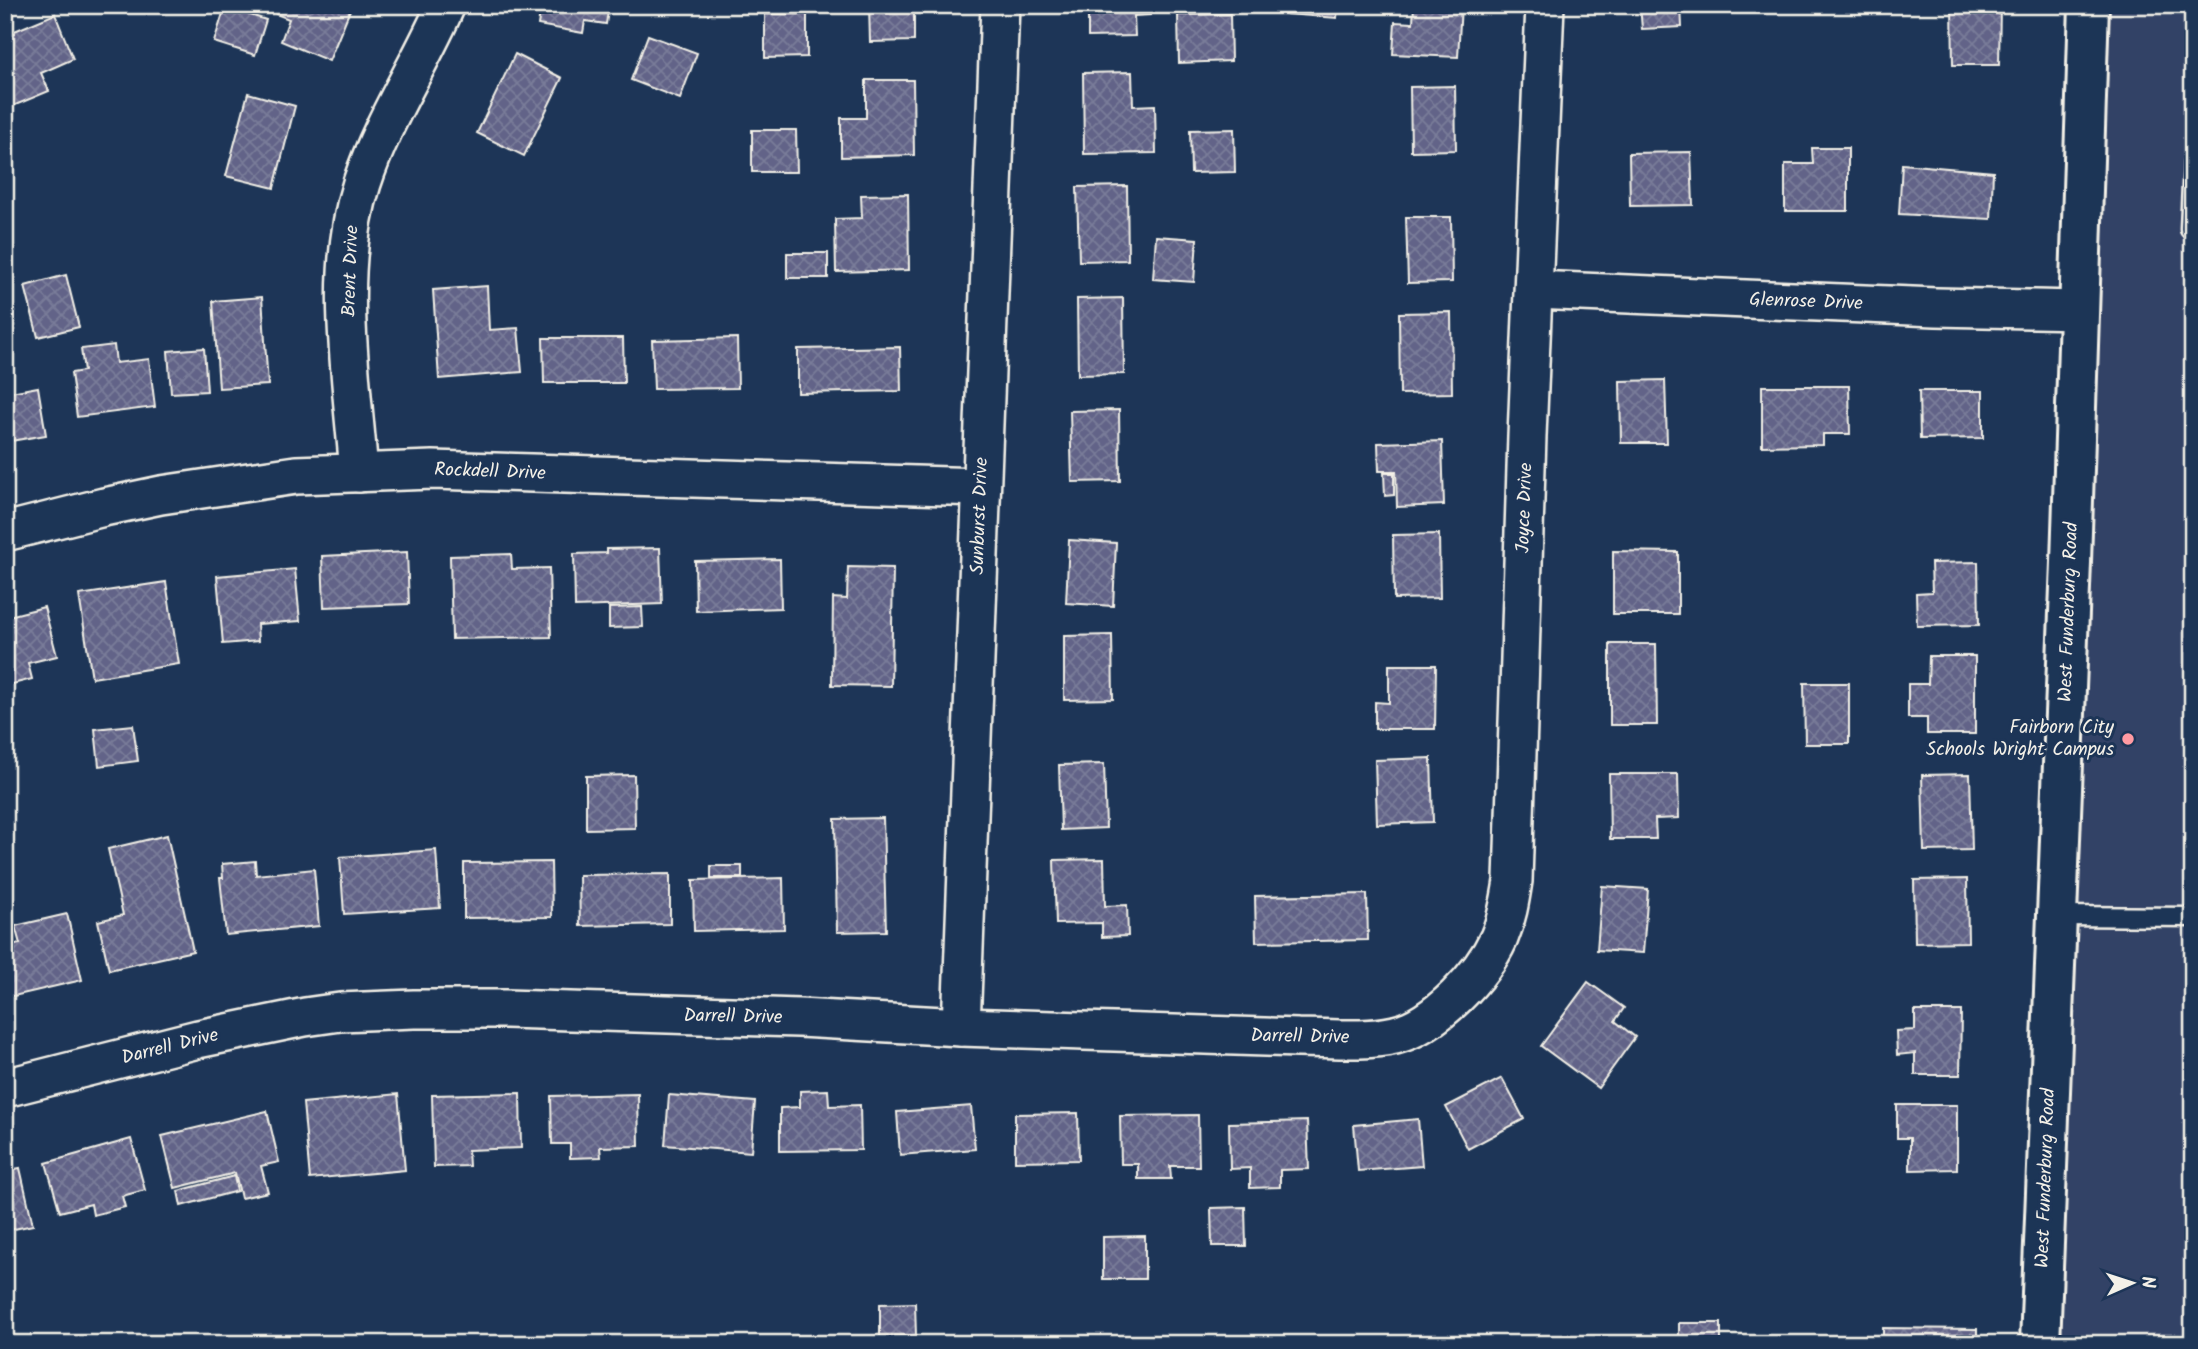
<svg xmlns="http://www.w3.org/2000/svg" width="2198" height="1349" viewBox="0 0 2198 1349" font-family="Kalam,sans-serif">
<defs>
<pattern id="building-cross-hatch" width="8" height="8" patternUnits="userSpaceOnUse" patternTransform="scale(1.75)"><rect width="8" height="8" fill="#626488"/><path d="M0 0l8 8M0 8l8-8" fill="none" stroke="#797b99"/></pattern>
</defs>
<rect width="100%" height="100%" fill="#1d3557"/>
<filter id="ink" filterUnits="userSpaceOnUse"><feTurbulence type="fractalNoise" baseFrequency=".0143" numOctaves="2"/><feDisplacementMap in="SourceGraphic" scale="14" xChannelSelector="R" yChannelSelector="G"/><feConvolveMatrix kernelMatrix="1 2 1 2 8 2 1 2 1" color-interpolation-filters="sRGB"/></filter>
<g filter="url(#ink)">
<polygon fill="#324366" points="2089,5 2193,5 2193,1344 2040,1344"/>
<g fill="url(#building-cross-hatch)" stroke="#f4f1e8" stroke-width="2">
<polygon points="280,5 352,5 329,61 281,41 289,19 276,14"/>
<polygon points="541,5 609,5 606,24 585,21 583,33 538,25"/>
<polygon points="869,5 914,5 914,41 870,42"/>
<polygon points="1088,5 1150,5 1150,15 1134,16 1135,36 1088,37"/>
<polygon points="1288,5 1338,5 1337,18 1287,14"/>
<polygon points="1414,5 1461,5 1458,57 1393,54 1395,22 1413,23"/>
<polygon points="1640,5 1681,5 1682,27 1642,29"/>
<polygon points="1952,5 2000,5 1999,65 1953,65"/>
<polygon points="225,7 266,20 255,55 214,42"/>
<polygon points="55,14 73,59 41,73 49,91 13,106 5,89 5,35"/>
<polygon points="765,14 807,14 807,57 765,58"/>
<polygon points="1230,14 1231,61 1179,63 1178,15"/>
<polygon points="648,35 697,53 680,99 631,80"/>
<polygon points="515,54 562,78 524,156 477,133"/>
<polygon points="1132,72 1133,106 1155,105 1156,153 1084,154 1083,73"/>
<polygon points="866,80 913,80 914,155 841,157 841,118 866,118"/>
<polygon points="1455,86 1456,150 1411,151 1410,87"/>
<polygon points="248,93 295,106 274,188 226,176"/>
<polygon points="1234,129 1235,172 1191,173 1190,130"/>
<polygon points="752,130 796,130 797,172 752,172"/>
<polygon points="1812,148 1848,148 1848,211 1785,211 1785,164 1813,164"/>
<polygon points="1691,152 1693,205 1630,206 1629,153"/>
<polygon points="1902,164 1993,172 1991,219 1899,214"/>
<polygon points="1127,186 1128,260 1079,261 1077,187"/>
<polygon points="908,194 909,270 836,272 835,219 862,218 861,195"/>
<polygon points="1406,217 1451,217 1452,282 1408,283"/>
<polygon points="1156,236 1197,239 1194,282 1153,279"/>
<rect x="787" y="253" width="41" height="25"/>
<polygon points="66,275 79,327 38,337 25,286"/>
<polygon points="487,286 489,330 518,328 522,372 439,379 433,290"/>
<polygon points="262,297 268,385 219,388 213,301"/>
<polygon points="1123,298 1124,374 1078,375 1077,299"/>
<polygon points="1451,312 1452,393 1400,394 1399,313"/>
<polygon points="543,338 623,338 624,383 544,383"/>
<polygon points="737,338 738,388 654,389 652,340"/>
<polygon points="114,345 116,363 149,359 155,407 77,417 71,373 84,371 81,349"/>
<polygon points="900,347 901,391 798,393 798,349"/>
<polygon points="204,348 207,391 171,393 168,351"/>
<polygon points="1665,380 1667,443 1621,443 1620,381"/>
<polygon points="1762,386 1849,386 1850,434 1823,434 1823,445 1762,446"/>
<polygon points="38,387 46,435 5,442 5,393"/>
<polygon points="1919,391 1983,391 1983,438 1920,439"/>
<polygon points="1119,410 1120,481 1072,482 1070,411"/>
<polygon points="1442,441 1444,505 1397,507 1396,471 1379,471 1378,443"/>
<polygon points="1384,473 1394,473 1394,495 1385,496"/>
<polygon points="1439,534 1440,598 1394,599 1393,535"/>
<polygon points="1069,540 1116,543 1113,606 1066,603"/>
<polygon points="660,548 662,604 575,607 574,554 607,553 607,549"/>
<polygon points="1613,551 1678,552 1678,614 1613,614"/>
<polygon points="407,552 409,604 324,607 322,556"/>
<polygon points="511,554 512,569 549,568 551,637 452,639 450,556"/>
<polygon points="780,559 781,608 696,611 695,561"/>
<polygon points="1978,562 1979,625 1917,626 1916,593 1932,592 1931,563"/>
<polygon points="848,567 893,568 891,686 832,685 833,598 847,599"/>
<polygon points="295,569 300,621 257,624 258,641 223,644 217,576"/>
<polygon points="166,582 179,664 92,678 79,595"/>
<polygon points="44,607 57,656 28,663 32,679 5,686 5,617"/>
<polygon points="642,607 643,627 609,628 609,608"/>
<polygon points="1112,635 1113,699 1064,700 1064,636"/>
<polygon points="1610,644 1656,644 1657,725 1610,725"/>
<polygon points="1929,656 1975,656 1975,734 1927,734 1927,718 1908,718 1908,684 1928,684"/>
<polygon points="1389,665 1436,665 1435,729 1375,729 1375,702 1389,703"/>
<polygon points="1804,683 1849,683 1849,744 1805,744"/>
<polygon points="5,709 13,747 5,749"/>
<polygon points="133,725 138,761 99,766 95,729"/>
<polygon points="1431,758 1433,822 1377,824 1375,760"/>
<polygon points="1104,764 1106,828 1061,830 1059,765"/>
<polygon points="1609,774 1678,774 1679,818 1655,819 1656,839 1610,839"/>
<polygon points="1970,774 1972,850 1924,851 1922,775"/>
<polygon points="634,775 635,828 586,829 586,776"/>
<polygon points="883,818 886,931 837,932 835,819"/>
<polygon points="167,835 193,951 109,970 98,921 123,915 108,849"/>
<polygon points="436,850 440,908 344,914 340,857"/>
<polygon points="1104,859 1105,906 1127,905 1128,936 1102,937 1102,923 1056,924 1054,860"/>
<polygon points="255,861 256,875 314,869 319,926 226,935 220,878 223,878 222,864"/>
<polygon points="551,862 552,917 464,918 464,863"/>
<rect x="711" y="866" width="31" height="12"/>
<polygon points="670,874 670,924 580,926 579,875"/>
<polygon points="783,878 784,929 694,931 693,880"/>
<polygon points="1967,879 1968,942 1915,943 1914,880"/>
<polygon points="1602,886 1648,889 1643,953 1597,950"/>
<polygon points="1367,894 1368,940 1256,942 1255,896"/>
<polygon points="67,914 82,980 5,998 5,947 20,944 15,926"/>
<polygon points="1588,982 1624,1008 1615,1021 1635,1037 1598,1088 1541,1046"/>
<polygon points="1915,1011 1961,1011 1960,1075 1915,1075 1915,1053 1897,1055 1896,1031 1915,1030"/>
<polygon points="1502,1078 1524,1119 1468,1149 1446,1107"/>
<polygon points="828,1090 829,1106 860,1105 861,1150 780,1151 780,1108 800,1107 800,1091"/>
<polygon points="520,1093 521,1148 468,1150 469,1166 434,1167 432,1095"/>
<polygon points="398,1094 405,1170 310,1179 303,1103"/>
<polygon points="638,1094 639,1146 600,1147 601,1157 570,1158 570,1144 552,1144 551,1096"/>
<polygon points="669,1095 755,1102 751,1152 665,1145"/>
<polygon points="1897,1105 1957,1105 1957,1169 1910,1170 1910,1138 1897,1138"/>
<polygon points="971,1106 975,1149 900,1155 897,1112"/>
<polygon points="267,1111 279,1162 261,1166 268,1192 241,1198 235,1173 175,1188 162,1136"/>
<polygon points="1078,1113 1079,1160 1015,1161 1015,1114"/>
<polygon points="1198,1115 1199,1166 1170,1166 1171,1179 1138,1179 1138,1164 1121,1164 1120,1116"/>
<polygon points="1418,1119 1422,1166 1358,1171 1354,1125"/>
<polygon points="1307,1121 1309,1169 1280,1170 1280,1187 1250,1188 1250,1168 1230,1169 1229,1123"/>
<polygon points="131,1139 145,1190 122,1196 125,1207 93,1215 91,1204 60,1212 46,1163"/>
<polygon points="20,1168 33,1225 5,1231 5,1171"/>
<polygon points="234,1176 237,1191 181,1206 178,1191"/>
<polygon points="1245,1207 1246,1246 1212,1246 1211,1208"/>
<polygon points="1145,1236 1145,1279 1103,1279 1103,1237"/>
<polygon points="915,1303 916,1336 880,1337 880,1304"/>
<rect x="1679" y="1323" width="42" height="21"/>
<polygon points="1883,1328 1977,1329 1977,1344 1883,1344"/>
<polygon points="319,1337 320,1344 286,1344 285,1339"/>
</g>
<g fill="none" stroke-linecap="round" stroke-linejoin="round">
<g stroke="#f4f1e8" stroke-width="23">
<g id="service">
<polyline points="2193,162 2190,229 2193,229"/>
<polyline points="2056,916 2193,917"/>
</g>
</g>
<g stroke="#f4f1e8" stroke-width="42">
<g id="minor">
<polyline points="1534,290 1936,307 2078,310"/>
<path d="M359,473C352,380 333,272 362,183C382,121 420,65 446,5"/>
<polyline points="5,532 104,507 161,495 296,475 433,470 981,487"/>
<polyline points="961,1027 1000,5"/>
<path d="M5,1088L198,1039L305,1017L340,1012L414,1009H506L799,1018L961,1027L1298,1038C1330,1038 1365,1042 1395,1035C1436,1025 1482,975 1499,938C1507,919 1510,901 1513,881L1527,436L1545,5"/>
</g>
</g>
<g stroke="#f4f1e8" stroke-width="44">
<polyline id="tertiary" points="2040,1344 2071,562 2089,5"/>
</g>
<use href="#service" stroke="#1d3557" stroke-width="18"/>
<use href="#minor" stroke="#1d3557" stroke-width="37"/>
<use href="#tertiary" stroke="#1d3557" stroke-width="38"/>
</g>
</g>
<circle fill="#ff9aa2" stroke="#1d3557" stroke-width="2.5" cx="2128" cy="739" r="7"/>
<g text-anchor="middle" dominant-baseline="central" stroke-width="6" stroke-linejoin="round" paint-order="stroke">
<g font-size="19" fill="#f4f1e8" stroke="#1d3557">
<text transform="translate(351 271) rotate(-88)">Brent Drive</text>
<text transform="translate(1806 302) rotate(2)">Glenrose Drive</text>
<text transform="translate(490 472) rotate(2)">Rockdell Drive</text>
<text transform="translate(1525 508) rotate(-88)">Joyce Drive</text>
<text transform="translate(980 516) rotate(-88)">Sunburst Drive</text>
<text transform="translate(2069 612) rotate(-88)">West Funderburg Road</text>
<text transform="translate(733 1017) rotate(1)">Darrell Drive</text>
<text transform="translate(1300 1037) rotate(1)">Darrell Drive</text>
<text transform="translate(170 1047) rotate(-14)">Darrell Drive</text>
<text transform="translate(2046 1178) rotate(-88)">West Funderburg Road</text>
</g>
<g font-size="19" fill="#f4f1e8" stroke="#1d3557" text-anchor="end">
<text x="2114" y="728">Fairborn City<tspan x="2114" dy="22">Schools Wright Campus</tspan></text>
</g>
</g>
<rect width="2198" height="1349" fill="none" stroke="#1d3557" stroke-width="28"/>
<rect x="14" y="14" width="2170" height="1321" fill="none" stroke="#f4f1e8" stroke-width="2.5" filter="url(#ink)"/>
<g transform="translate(2132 1283) rotate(87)" stroke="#1d3557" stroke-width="5" paint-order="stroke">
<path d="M0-5L12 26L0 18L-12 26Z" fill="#f4f1e8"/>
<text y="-10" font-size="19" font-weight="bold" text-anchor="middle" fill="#f4f1e8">N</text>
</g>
</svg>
